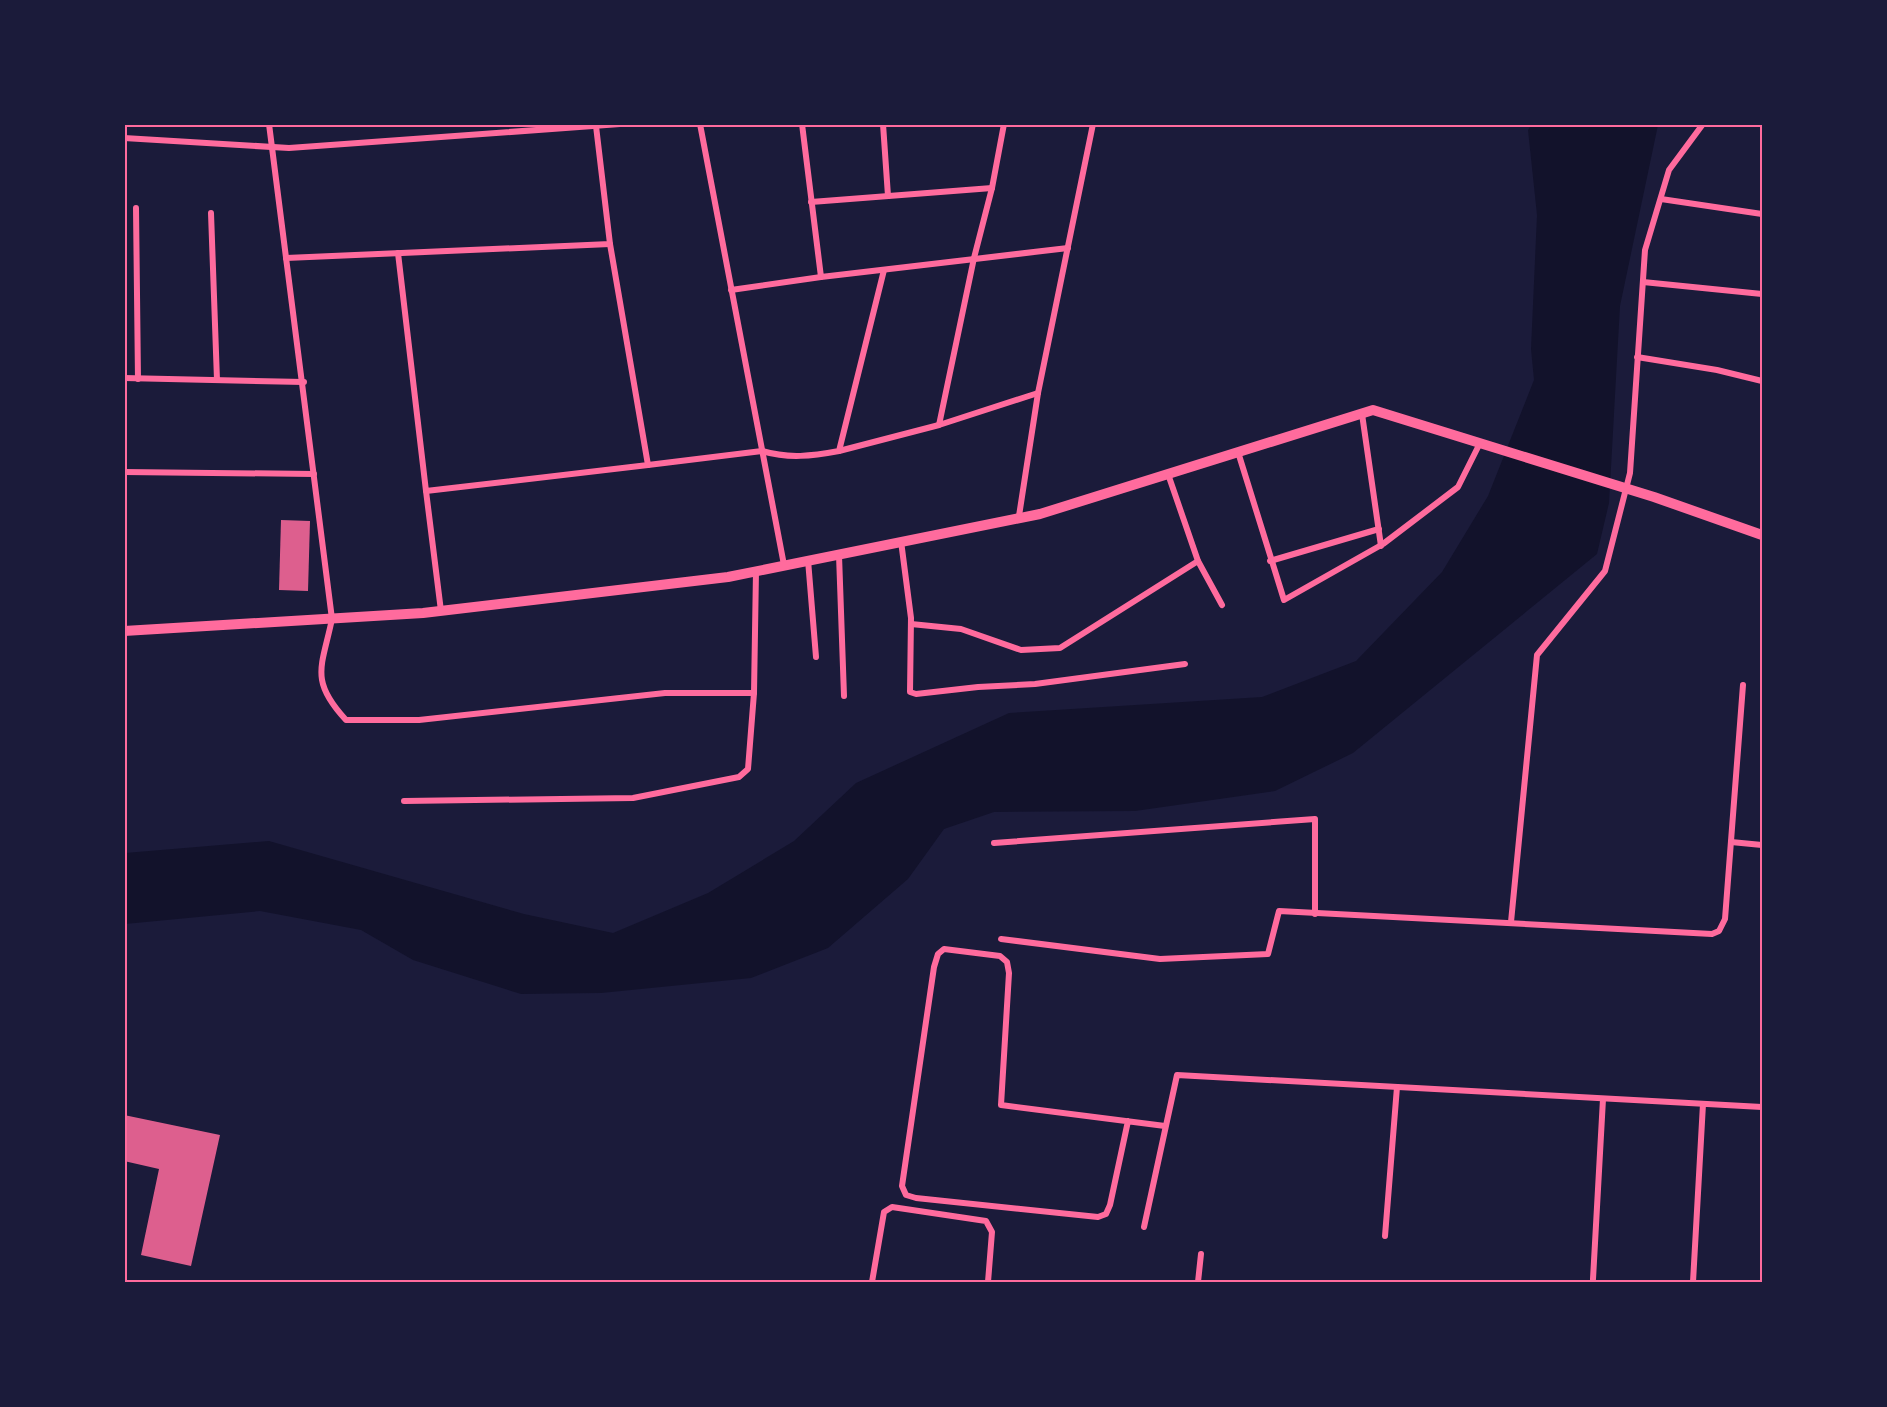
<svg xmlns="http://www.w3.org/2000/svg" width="1887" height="1407" viewBox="0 0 1887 1407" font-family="'Source Sans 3',sans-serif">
<rect width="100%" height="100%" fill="#1b1b3a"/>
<polygon fill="#12122b" points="1532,124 1658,125 1620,306 1609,503 1597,554 1353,753 1275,791 1135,811 994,812 944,829 908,879 828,948 751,978 601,993 521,994 413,960 361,930 260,911 125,924 125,853 269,841 524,914 613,933 708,893 794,841 856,783 1009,713 1262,697 1356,661 1442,572 1488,496 1534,380 1531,349 1537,215 1528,130"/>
<g fill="#dd5f8e">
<polygon points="281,520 310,521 308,591 279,590"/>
<polygon points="124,1115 220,1135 191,1266 141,1255 159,1169 124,1161"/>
</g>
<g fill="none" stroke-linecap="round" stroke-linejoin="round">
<g stroke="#ff6b9d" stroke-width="6">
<path d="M269,124L332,619C322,667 309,680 346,720H419L665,693H754"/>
<polyline points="700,124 784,565"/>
<polyline points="802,124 821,277 1068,248"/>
<polyline points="883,124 888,196"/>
<polyline points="124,138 289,148 620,124"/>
<polyline points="1661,199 1762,214"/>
<polyline points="811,202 992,188"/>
<polyline points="136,208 138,379"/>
<polyline points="211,213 217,380"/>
<polyline points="398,253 426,491 648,465 610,244"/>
<polyline points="286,258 610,244 596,126"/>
<polyline points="1643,282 1762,294"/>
<polyline points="731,290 821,277"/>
<polyline points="1637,357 1717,370 1762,381"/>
<polyline points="124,378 304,382"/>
<polyline points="1362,414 1381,546"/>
<polyline points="939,425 974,258 992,188 1004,124"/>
<polyline points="839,451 939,425 1038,393"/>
<polyline points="1238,452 1284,600 1383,544 1458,487 1480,443"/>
<path d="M648,465L762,451C789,459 812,456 839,451L884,270"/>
<polyline points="124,472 314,474"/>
<polyline points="1168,474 1198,561 1222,605"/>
<polyline points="426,491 441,611"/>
<polyline points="1019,516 1038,393 1093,124"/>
<polyline points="901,541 911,618 910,692 916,694 978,687 1035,684 1185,664"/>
<polyline points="839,555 844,696"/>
<polyline points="808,560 816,657"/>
<polyline points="1270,561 1379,529"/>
<polyline points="911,624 961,629 1021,650 1060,648 1198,561"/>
<polyline points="404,801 633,798 739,777 748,769 754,693 756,571"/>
<polyline points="1731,842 1762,845"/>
<polyline points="994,843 1315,819 1315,914"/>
<polyline points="1511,922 1537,655 1605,571 1630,473 1645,250 1669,170 1703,124"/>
<polyline points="1001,939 1160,959 1268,954 1279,911 1712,934 1719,931 1725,919 1743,685"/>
<polyline points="1128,1121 1110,1205 1106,1214 1098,1217 916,1198 906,1195 902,1186 934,967 938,954 944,949 1000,956 1007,962 1009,973 1001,1105 1165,1126"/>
<polyline points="1144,1227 1177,1075 1762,1107"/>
<polyline points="1385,1236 1397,1087"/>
<polyline points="1593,1279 1603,1099"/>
<polyline points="872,1282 884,1212 892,1207 986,1221 992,1232 988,1282"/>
<polyline points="1198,1282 1201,1254"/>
<polyline points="1693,1282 1703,1104"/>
</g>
<polyline stroke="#ff6b9d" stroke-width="10" points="124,631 423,613 728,577 1040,514 1373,410 1654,497 1762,535"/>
</g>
<rect width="1887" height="1407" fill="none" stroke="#1b1b3a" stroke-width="252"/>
<rect x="126" y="126" width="1635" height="1155" fill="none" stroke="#ff6b9d" stroke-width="2"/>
</svg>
